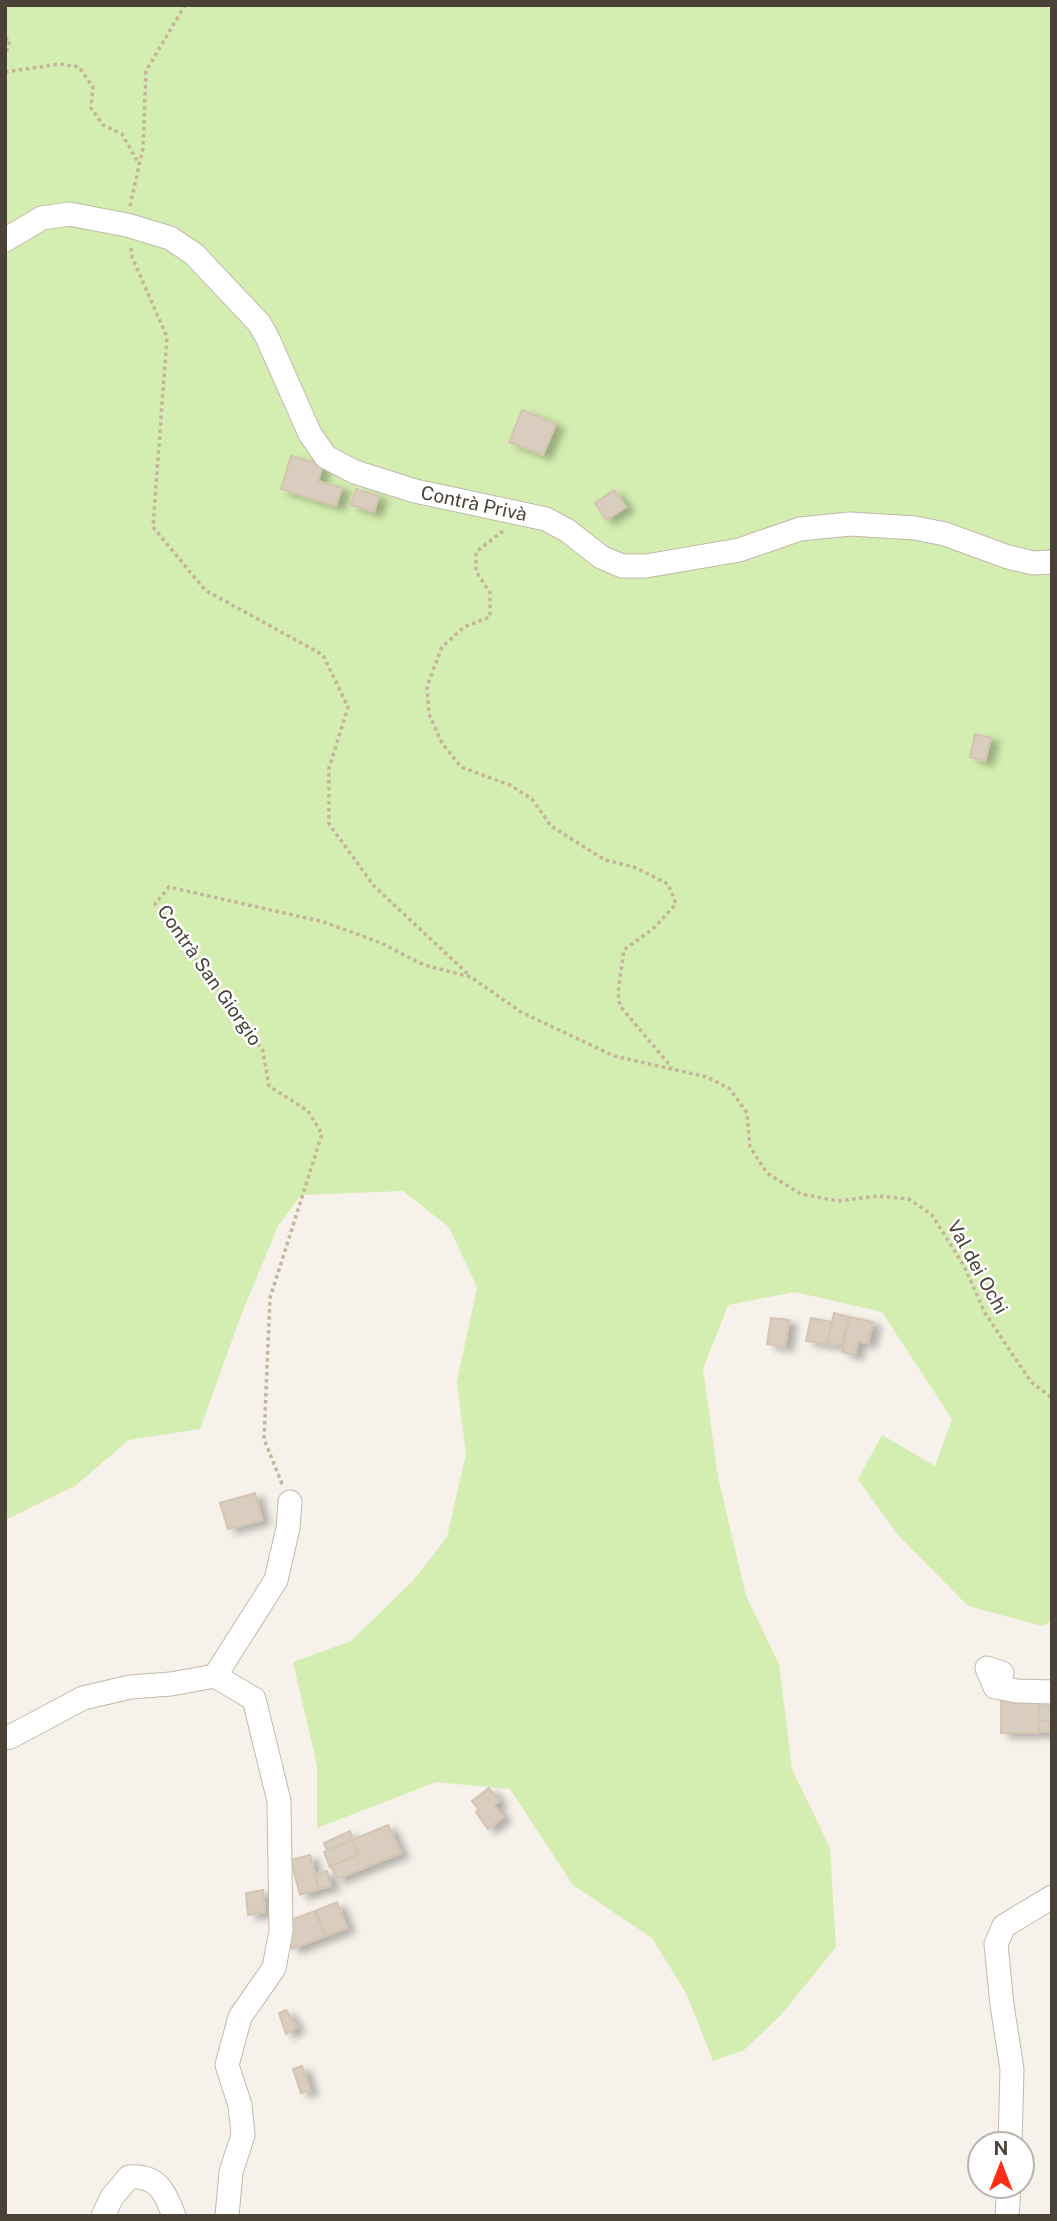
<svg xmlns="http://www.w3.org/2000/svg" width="1057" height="2221" viewBox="0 0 1057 2221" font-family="'Public Sans',sans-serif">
<defs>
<filter id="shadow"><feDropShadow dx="8" dy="4.5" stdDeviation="3.5" flood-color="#0004"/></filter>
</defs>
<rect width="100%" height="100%" fill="#f6f1ea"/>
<polygon fill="#d4edb0" points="5,5 1052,5 1052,1621 1042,1626 968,1606 897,1534 858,1479 882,1435 935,1466 952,1419 882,1312 795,1292 728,1305 703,1369 718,1477 746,1596 779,1664 792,1769 830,1848 836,1947 781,2015 744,2050 713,2061 687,1995 652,1938 573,1885 510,1789 436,1782 317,1828 317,1765 293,1662 351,1641 413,1581 447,1537 466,1454 457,1382 477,1287 449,1227 403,1191 301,1195 278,1226 240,1318 200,1429 129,1440 75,1486 5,1520"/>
<g fill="#d8cdbe" stroke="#d4c4b1" stroke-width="2" filter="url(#shadow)">
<polygon points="522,410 556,424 543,455 509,442"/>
<polygon points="291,456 323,465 318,481 342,488 336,506 281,489"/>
<polygon points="356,489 379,496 374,512 351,505"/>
<polygon points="614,490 626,507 606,520 595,503"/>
<polygon points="975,734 991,738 985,761 970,757"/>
<polygon points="834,1313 849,1317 842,1345 827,1344"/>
<polygon points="849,1317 873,1322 868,1343 858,1341 855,1355 842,1352"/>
<polygon points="771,1318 789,1320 785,1347 767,1344"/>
<polygon points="811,1318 832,1322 827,1344 806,1341"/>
<polygon points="255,1493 262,1520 228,1529 220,1503"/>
<rect x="1001" y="1695" width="38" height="38"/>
<rect x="1039" y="1695" width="13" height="26"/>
<rect x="1039" y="1721" width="13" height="11"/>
<polygon points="489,1788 499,1801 494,1805 503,1817 488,1829 476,1812 479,1810 472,1801"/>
<polygon points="388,1825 401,1853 337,1879 331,1866 359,1854 352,1840"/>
<polygon points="350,1831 353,1839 327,1851 324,1843"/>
<polygon points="352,1840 359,1854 330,1867 324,1852"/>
<polygon points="310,1855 319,1889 300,1895 291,1860"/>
<polygon points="327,1871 331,1886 319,1889 315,1874"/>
<polygon points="263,1890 265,1912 248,1915 246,1893"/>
<polygon points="337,1902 347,1928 326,1936 315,1911"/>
<polygon points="315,1911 326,1936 292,1949 282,1923"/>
<polygon points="286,2010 297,2027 286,2034 279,2013"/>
<polygon points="302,2066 310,2090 301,2093 293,2069"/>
</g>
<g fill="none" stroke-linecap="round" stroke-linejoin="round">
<g stroke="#c2b9ab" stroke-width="25">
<g id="street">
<polyline points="5,240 42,218 69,214 127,225 170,238 194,254 259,323 268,339 310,434 326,457 355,472 415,491 546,519 568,531 601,557 622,566 646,566 739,550 800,529 850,524 915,528 945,534 1008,557 1033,563 1052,562"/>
<polyline points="1002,1673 987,1668 995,1687 1017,1691 1052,1692"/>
<polyline points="215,1676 276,1580 288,1528 290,1502"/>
<polyline points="5,1738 10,1737 83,1698 130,1687 171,1684 215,1676 254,1699 279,1801 281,1931 274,1968 240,2017 227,2065 240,2105 243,2135 231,2172 227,2216"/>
<polyline points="1010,2144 1012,2069 1002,2005 996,1944 1004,1926 1052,1897"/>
<path d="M103,2216L112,2197L129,2177C157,2175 165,2191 174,2216"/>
<polyline points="1007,2216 1009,2186"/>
</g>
</g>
<g stroke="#c5b49b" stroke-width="3.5" stroke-dasharray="3.5 3.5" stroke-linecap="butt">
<polyline points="5,38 10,40 5,56"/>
<polyline points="5,72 60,64 79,67 93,87 91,108 103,125 122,134 139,164"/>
<polyline points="130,206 143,148 146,71 185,5"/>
<polyline points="131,248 132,257 167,337 153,527 205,590 323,655 348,707 329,768 329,824 374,886 469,975"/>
<polyline points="503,531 476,552 476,571 490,593 490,617 464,627 442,647 427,686 429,714 442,743 461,767 510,785 532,799 551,826 581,845 605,860 634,867 668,884 676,904 654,928 624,950 618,992 620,1006 672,1068"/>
<polyline points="282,1484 264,1439 270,1298 322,1134 308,1111 269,1086 263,1051 155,904 169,887 324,922 381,943 424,965 471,977 521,1012 614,1056 707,1077 730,1089 747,1113 750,1147 767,1173 801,1194 838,1201 878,1196 909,1199 932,1215 964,1266 985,1313 1031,1382 1052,1398"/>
</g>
<use href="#street" stroke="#fff" stroke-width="23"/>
</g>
<g text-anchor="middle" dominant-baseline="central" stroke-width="5" stroke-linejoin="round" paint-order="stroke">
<g font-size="19" fill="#4b4237" stroke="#fff">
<text transform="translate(474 503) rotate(12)">Contrà Privà</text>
<text transform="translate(210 975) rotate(55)">Contrà San Giorgio</text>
<text transform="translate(978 1267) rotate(61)">Val dei Ochi</text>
</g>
</g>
<rect width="1057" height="2221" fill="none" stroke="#4b4237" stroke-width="14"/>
<g transform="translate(1001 2165)"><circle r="33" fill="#ffffff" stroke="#b7b3af" stroke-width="2"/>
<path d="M0-5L12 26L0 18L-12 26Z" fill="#ff2e17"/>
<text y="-10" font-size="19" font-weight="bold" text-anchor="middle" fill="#4b4237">N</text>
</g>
</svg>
